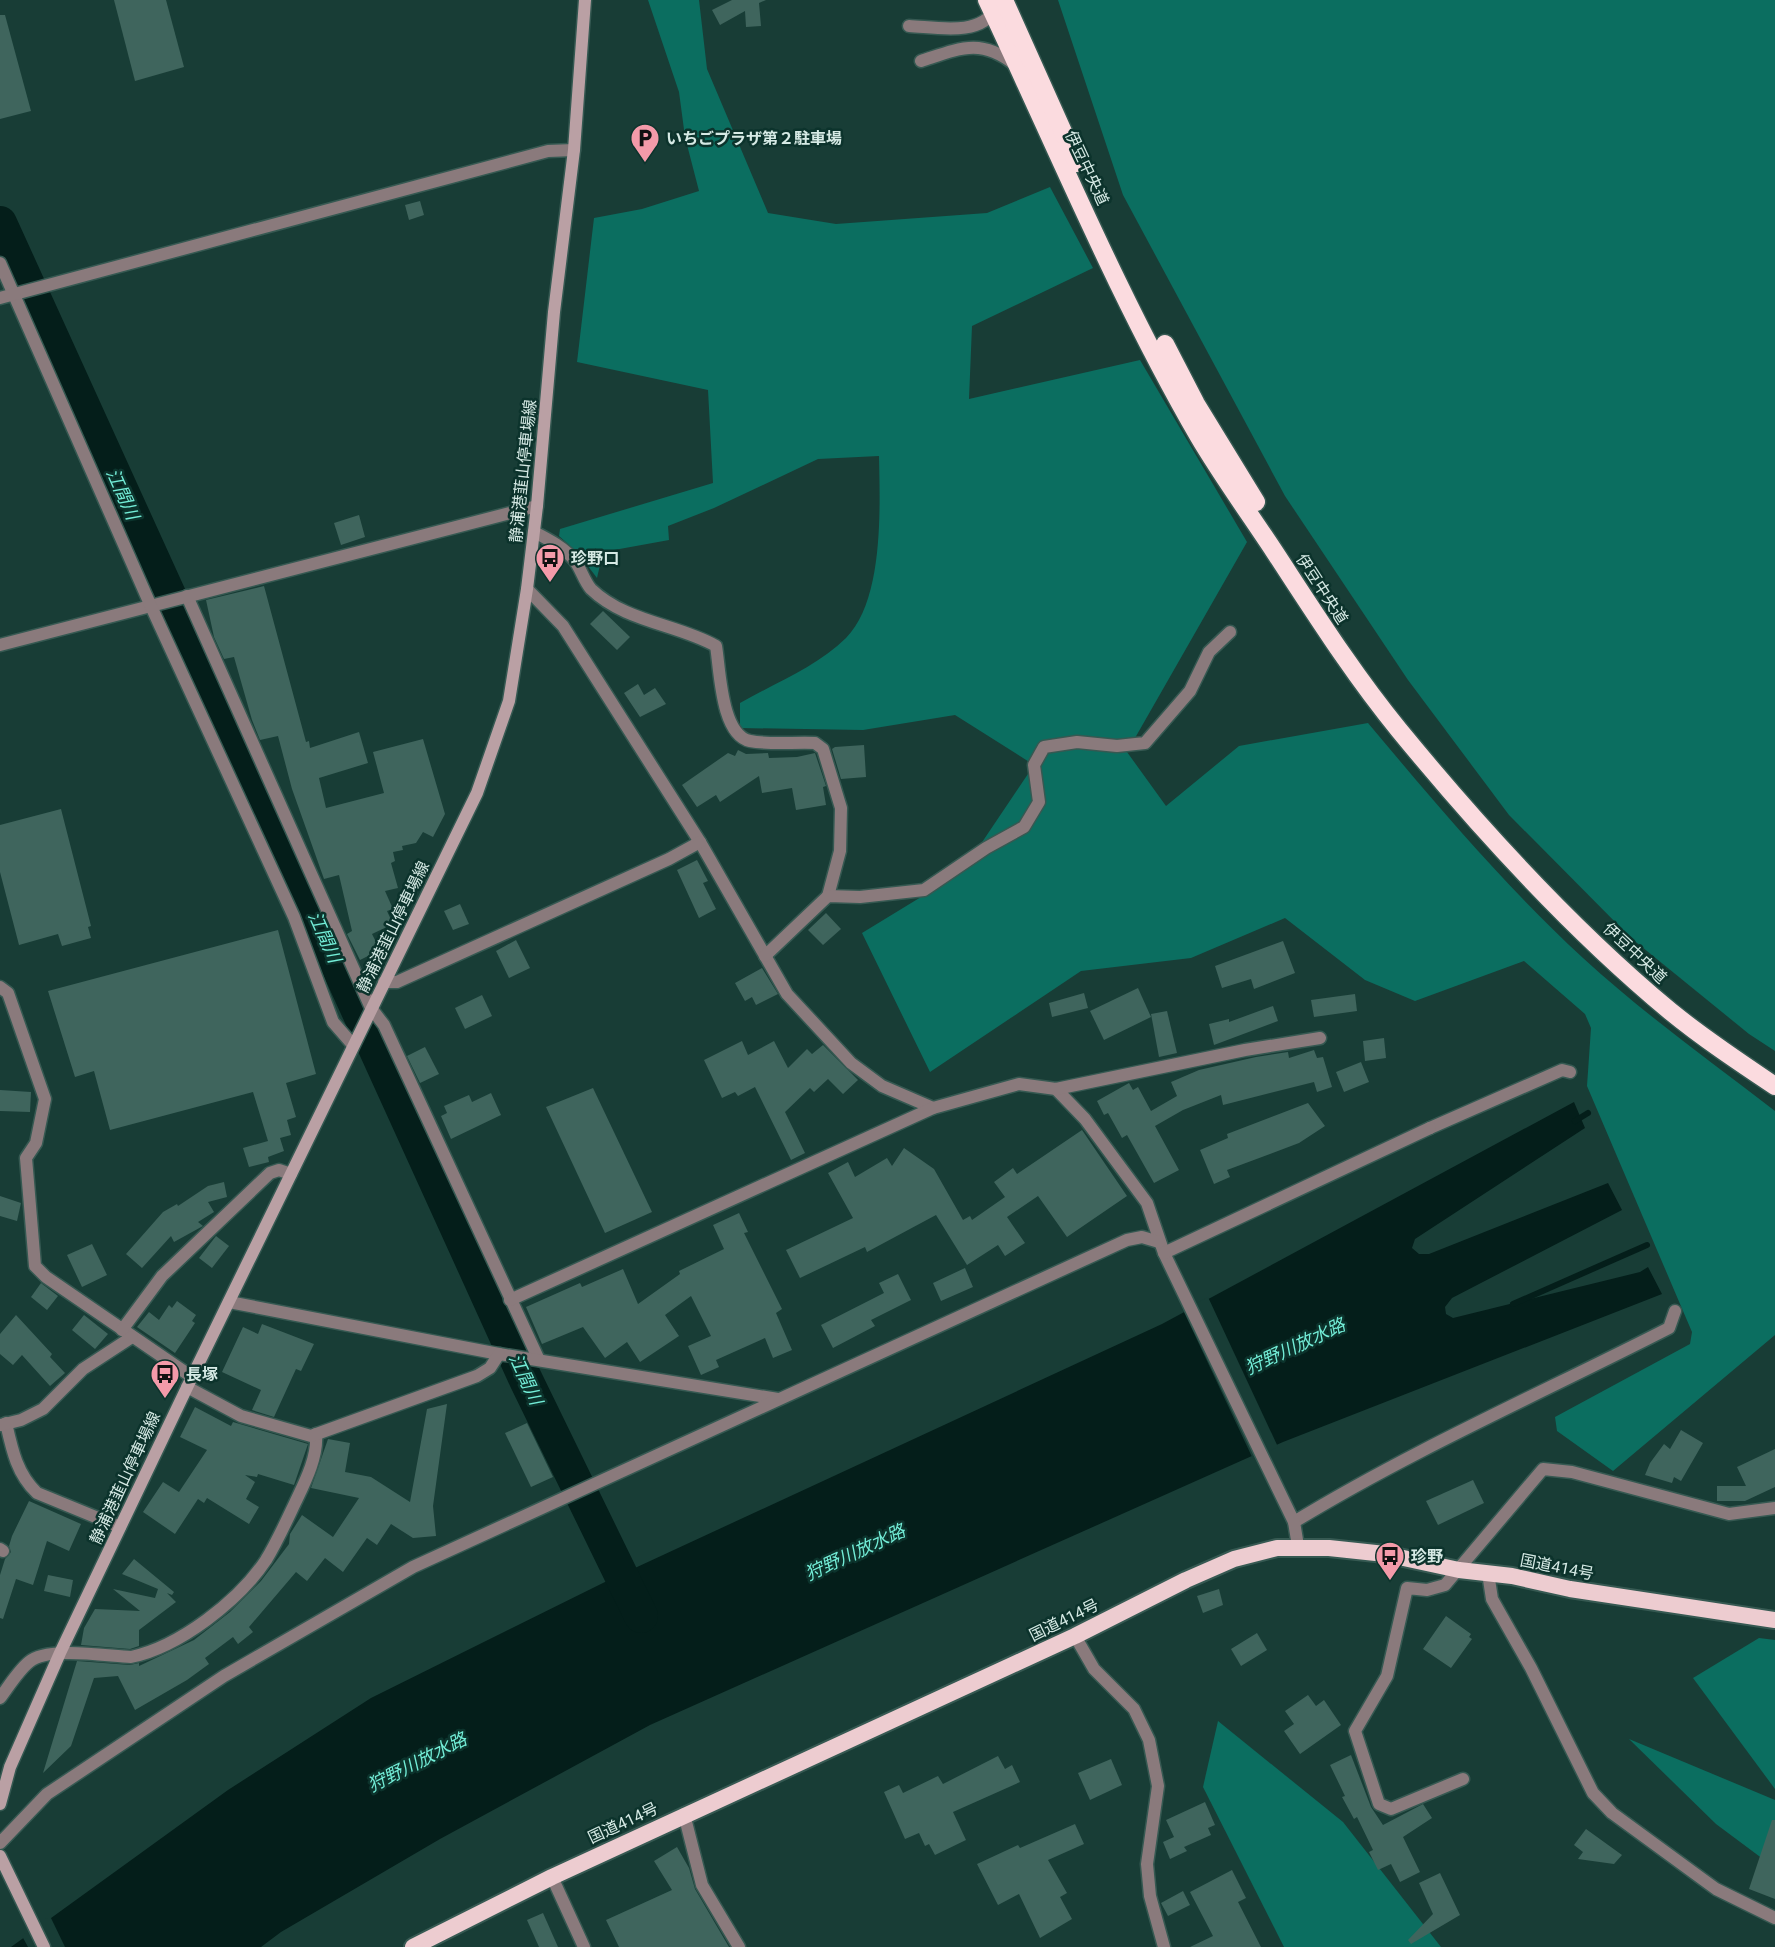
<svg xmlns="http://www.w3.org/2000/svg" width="1775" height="1947" viewBox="0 0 1775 1947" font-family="Roboto,'Noto Sans JP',sans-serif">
<rect width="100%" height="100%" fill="#183d36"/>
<g fill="#0b6e60">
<path d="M648,0H699L707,69L768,213L836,224L987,213L1050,187L1093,268L972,326L969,399L1140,360L1247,542L1127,752L1166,806L1239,746L1368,723C1436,804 1505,886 1583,958C1643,1013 1710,1061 1775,1111V1335L1613,1471L1557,1431L1555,1417L1690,1344L1692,1332L1587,1086L1591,1028L1585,1014L1524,961L1415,1001L1365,980L1285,918L1191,958L1081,971L930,1072L862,933L962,872L1034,765L955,715L863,730L740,728V703C775,683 818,666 846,638C884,600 880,507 879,456L818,459L714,508L668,526L669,540L603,552L597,578L578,553L559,536L560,529L713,483L708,390L577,362L594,218L642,209L699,191L685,137L679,92Z"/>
<polygon points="1058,0 1775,0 1775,1051 1749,1034 1631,938 1509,815 1408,680 1285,496 1123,195"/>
<polygon points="1759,1638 1775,1640 1775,1789 1693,1678"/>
<polygon points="1218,1721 1343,1822 1441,1947 1284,1947 1203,1787"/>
<polygon points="1629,1739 1775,1800 1775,1868 1716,1824"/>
</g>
<polygon fill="#041e1a" points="1574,1102 1585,1128 1415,1239 1412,1248 1419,1254 1429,1254 1608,1183 1622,1210 1452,1298 1445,1307 1446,1314 1453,1318 1640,1272 1648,1267 1662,1294 1283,1442 650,1725 440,1839 281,1932 261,1947 11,1947 228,1790 371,1698 609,1580 1162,1324"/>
<g fill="#183d36">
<polygon points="1208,1297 1278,1447 1253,1459 1183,1310"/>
<polygon points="50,1916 65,1947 28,1947 22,1936"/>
</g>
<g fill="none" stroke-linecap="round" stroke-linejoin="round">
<g stroke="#041e1a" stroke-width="6">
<polyline points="1575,1121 1588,1113"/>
<polyline points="1513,1304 1647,1245"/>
</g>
<polyline stroke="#041e1a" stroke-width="34" points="0,223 526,1380 641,1616"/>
</g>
<g fill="#3f655d">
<polygon points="114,0 166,0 184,67 135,81"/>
<polygon points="732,0 766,0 759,3 761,26 746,27 745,11 720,25 712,10"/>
<polygon points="0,15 5,15 31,111 0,119"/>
<polygon points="420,201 424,215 409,220 405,205"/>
<polygon points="359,515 365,537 341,545 334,523"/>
<polygon points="264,586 306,742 309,741 310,748 359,732 368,763 319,778 326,808 384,793 373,752 423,739 445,814 433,837 423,832 416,843 402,846 403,850 393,852 395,861 391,863 398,888 385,891 393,909 387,911 393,924 372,934 380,950 360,960 347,934 352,931 339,875 324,879 292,789 278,736 260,740 252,720 234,657 224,659 214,637 206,600"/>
<polygon points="603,611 630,637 617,650 590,624"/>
<polygon points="638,684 644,695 655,688 666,704 640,717 624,693"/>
<polygon points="864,745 866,777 841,779 832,749 835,747"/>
<polygon points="738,750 746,754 768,753 769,758 797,757 815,753 826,786 823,787 826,805 796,810 792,788 762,793 759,776 720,802 716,795 697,807 682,785 728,753 735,756"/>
<polygon points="61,809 91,926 88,927 91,938 62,946 58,934 19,945 0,872 0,825"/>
<polygon points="697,860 708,881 703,883 716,909 699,918 677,870"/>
<polygon points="460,904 469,924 453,930 444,911"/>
<polygon points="826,913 841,929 823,945 808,930"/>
<polygon points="278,930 316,1074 286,1083 296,1117 287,1120 291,1135 280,1138 284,1151 268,1157 269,1162 249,1167 243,1148 268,1141 253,1092 110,1130 94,1071 75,1077 48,991"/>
<polygon points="516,940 530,968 509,978 496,951"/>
<polygon points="1283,941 1295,973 1254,989 1251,979 1222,988 1215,966"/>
<polygon points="762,968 778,994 756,1005 752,997 745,1001 735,983"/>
<polygon points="1138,988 1151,1017 1104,1040 1090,1011"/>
<polygon points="1084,993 1088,1008 1052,1017 1049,1003"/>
<polygon points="1355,994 1357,1011 1314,1017 1311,1000"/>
<polygon points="482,995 492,1016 465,1029 455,1008"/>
<polygon points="1273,1006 1278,1021 1214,1045 1209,1024 1229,1019 1229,1022"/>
<polygon points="1167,1011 1177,1053 1159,1057 1151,1014"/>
<polygon points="1384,1038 1386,1058 1365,1061 1363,1041"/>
<polygon points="742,1041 748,1055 774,1041 788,1068 807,1049 812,1054 823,1045 858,1080 843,1094 828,1079 814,1092 810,1088 785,1112 805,1153 791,1160 755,1087 738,1096 735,1092 722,1098 704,1060"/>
<polygon points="425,1047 439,1074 420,1083 407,1056"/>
<polygon points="1314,1050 1317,1058 1323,1057 1332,1087 1317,1092 1314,1082 1223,1105 1221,1095 1183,1110 1155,1126 1179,1170 1154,1183 1127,1135 1122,1138 1108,1113 1104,1115 1097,1101 1129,1083 1133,1090 1138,1087 1151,1111 1177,1096 1171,1082 1199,1070 1256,1057 1288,1052 1289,1058"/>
<polygon points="1361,1062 1369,1082 1344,1092 1336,1072"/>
<polygon points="593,1088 652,1212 605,1233 546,1107"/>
<polygon points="0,1090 31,1092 30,1112 0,1111"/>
<polygon points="491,1093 501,1115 451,1139 441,1116 447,1113 444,1106 469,1095 472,1102"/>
<polygon points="1308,1103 1325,1126 1299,1143 1227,1170 1230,1177 1214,1184 1200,1150 1228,1138 1227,1134"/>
<polygon points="1082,1130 1127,1196 1067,1237 1038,1196 1007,1217 1025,1243 1005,1256 998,1245 967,1265 936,1215 867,1252 865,1247 800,1278 786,1250 853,1218 828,1173 848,1162 855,1177 887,1158 892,1166 904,1148 934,1169 963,1220 970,1216 972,1220 1005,1197 994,1182 1013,1168 1017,1174"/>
<polygon points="224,1182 227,1197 208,1202 214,1212 198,1222 203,1226 174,1242 171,1236 142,1268 126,1254 163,1212 177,1204 178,1206 208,1186"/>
<polygon points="0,1196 21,1203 17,1221 0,1216"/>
<polygon points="739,1213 748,1232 744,1233 782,1309 776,1313 792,1350 773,1358 765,1338 716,1360 719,1367 701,1375 688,1346 711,1336 691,1296 665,1315 679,1336 640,1362 627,1342 605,1358 583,1327 542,1344 526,1307 580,1283 582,1287 623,1269 638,1304 680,1274 679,1271 724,1249 713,1225"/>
<polygon points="216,1236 229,1246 212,1268 199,1258"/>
<polygon points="92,1244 107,1275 82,1287 67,1255"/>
<polygon points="965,1268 973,1287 941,1301 933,1283"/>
<polygon points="898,1274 911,1300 871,1320 875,1326 833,1348 821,1325 884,1293 879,1283"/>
<polygon points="41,1283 58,1296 47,1310 31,1297"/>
<polygon points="177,1301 196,1315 192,1321 195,1323 175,1353 137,1327 149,1312 159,1320 169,1305 172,1308"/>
<polygon points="16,1315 52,1354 50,1357 65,1373 50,1386 22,1355 13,1365 0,1354 0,1334"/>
<polygon points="84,1315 108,1334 95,1349 72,1330"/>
<polygon points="262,1324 314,1344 301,1371 296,1369 274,1417 252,1410 261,1390 222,1372 243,1327 258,1334"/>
<polygon points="447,1404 433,1506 436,1536 413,1538 391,1524 377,1545 367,1538 343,1572 325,1558 307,1581 296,1572 249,1627 253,1632 238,1644 233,1637 205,1658 209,1664 187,1680 135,1710 118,1676 94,1678 71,1746 43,1773 77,1661 130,1665 139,1663 139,1666 194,1640 230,1612 261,1581 289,1544 290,1534 302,1515 333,1537 359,1498 311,1488 328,1439 350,1443 345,1472 371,1477 410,1502 427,1409"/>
<polygon points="195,1407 231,1426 233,1422 308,1444 294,1485 258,1474 257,1477 245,1475 255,1482 246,1499 259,1507 249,1524 207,1498 204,1503 198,1499 175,1534 143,1512 163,1482 179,1492 207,1450 180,1437"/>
<polygon points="527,1423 553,1477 531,1487 505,1433"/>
<polygon points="1681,1430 1703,1443 1681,1481 1674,1477 1672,1483 1645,1475 1650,1463 1664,1444 1670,1449"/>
<polygon points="1775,1449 1775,1487 1745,1501 1717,1501 1717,1486 1746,1486 1737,1467"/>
<polygon points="1473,1480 1484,1503 1438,1525 1426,1501"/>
<polygon points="29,1501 81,1524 69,1551 47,1541 33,1585 16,1579 3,1619 0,1618 0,1575 5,1559 11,1552 9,1546 12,1536"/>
<polygon points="134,1559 174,1592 172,1595 167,1593 176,1602 139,1630 139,1646 130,1649 81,1645 84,1628 95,1609 140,1611 113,1589 155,1598 158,1589 122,1574"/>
<polygon points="48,1575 73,1580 70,1597 44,1591"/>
<polygon points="1219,1589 1223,1605 1203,1613 1197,1596"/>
<polygon points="1446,1616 1471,1634 1469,1637 1472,1639 1451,1668 1423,1649"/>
<polygon points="1257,1633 1267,1650 1241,1666 1231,1649"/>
<polygon points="1308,1695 1316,1706 1324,1700 1341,1725 1300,1754 1284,1731 1294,1724 1285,1711"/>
<polygon points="1351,1755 1371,1807 1383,1825 1423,1804 1432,1818 1403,1837 1420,1872 1400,1882 1391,1864 1378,1870 1369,1852 1373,1850 1357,1817 1354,1819 1342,1797 1345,1796 1330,1765"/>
<polygon points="998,1756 1005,1769 1012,1765 1020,1782 953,1812 966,1840 935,1855 929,1844 925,1846 919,1833 905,1839 884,1792 899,1785 903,1793 938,1776 943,1784"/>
<polygon points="1111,1759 1122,1785 1090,1800 1078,1773"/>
<polygon points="1205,1802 1215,1825 1208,1828 1211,1835 1184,1847 1187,1851 1170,1859 1163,1842 1174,1837 1166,1820"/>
<polygon points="1772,1820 1775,1820 1775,1899 1749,1889"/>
<polygon points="1075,1824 1084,1844 1048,1860 1067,1893 1060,1897 1072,1919 1040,1938 1019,1894 998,1905 977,1864 1018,1845 1020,1848"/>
<polygon points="1586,1829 1622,1855 1614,1864 1578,1859 1583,1852 1574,1845"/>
<polygon points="677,1847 689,1868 695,1889 729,1947 619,1947 606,1920 672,1890 654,1861"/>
<polygon points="1232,1870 1246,1898 1238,1902 1261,1947 1190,1947 1213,1936 1190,1892"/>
<polygon points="1440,1873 1460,1915 1411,1944 1408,1940 1433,1914 1419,1883"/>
<polygon points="1183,1891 1190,1905 1168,1916 1161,1903"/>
<polygon points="543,1913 558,1947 539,1947 527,1920"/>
</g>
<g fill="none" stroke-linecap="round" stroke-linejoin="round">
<g stroke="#365952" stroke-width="15">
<g id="service">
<path d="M909,26C935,27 981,37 995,9"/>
<path d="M921,61C958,49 981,37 1015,65"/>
<polyline points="187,596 371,1008"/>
<polyline points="0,645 537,506"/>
<polyline points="1430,1128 1562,1070 1570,1072"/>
<path d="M1294,1522C1414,1449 1544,1392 1669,1328L1675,1311"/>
<polyline points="0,1549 3,1551"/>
<path d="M0,1698C9,1686 18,1671 29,1662C48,1646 106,1656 131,1657C179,1647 239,1601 266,1560C277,1542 286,1522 295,1503C305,1482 318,1457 316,1434"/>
</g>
</g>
<g stroke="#365952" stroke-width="15">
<g id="minor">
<polyline points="0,263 150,604 294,917 333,1022 353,1045"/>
<polyline points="0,298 548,151 574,150"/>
<path d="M534,532C548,539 565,548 575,561C581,569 584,581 591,589C625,622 677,624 716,646C720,670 721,735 750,741C770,745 794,742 815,743L823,749L841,808L840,851L828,896"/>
<polyline points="527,589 563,626 700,842 787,994 851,1063 882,1086 933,1108"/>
<polyline points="765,956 828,896 860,897 924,890 986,848 1024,827 1039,802 1034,765 1044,747 1077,742 1117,746 1145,743 1190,691 1209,652 1230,632"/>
<polyline points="384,982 397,982 669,859 700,842"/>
<polyline points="0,987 8,993 45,1099 36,1143 26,1158 35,1266 46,1277 192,1377"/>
<polyline points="371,1008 384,1025 539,1360"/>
<polyline points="1056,1089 1085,1119 1147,1203 1164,1253 1294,1522 1298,1546"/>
<polyline points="1164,1253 1430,1128"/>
<polyline points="510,1300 933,1108 1019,1084 1056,1089 1245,1050 1320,1038"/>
<polyline points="229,1302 499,1354 778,1399"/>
<polyline points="122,1330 162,1276 270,1173 279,1170 291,1174"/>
<polyline points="187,1387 241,1416 311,1436 477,1376 490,1368 499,1354"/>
<path d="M6,1423C12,1450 17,1474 37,1493L120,1527"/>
<polyline points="1,1425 21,1420 43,1409 83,1369 132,1337"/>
<polyline points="1488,1573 1492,1599 1531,1668 1593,1793 1612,1813 1716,1889 1775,1918"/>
<polyline points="1075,1636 1094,1669 1134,1709 1149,1740 1158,1786 1147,1864 1150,1896 1164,1947"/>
<polyline points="1463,1779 1391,1809 1379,1804 1355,1731 1387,1676 1407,1588 1427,1590 1445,1585 1543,1469 1572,1472 1729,1514 1775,1508"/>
<polyline points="684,1814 702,1885 739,1947"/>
<polyline points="0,1843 47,1794 224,1676 413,1567 1127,1240 1142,1237 1159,1242"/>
<polyline points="552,1877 584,1947"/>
</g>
</g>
<g stroke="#365952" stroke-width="15">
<g id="secondary">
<polyline points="0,1804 10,1767 60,1653 192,1377 477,793 509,701 527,589 537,506 554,312 574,150 585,0"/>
<polyline points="0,1856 44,1947"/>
</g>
</g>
<g stroke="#365952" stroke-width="20">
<polyline id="trunk" points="413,1947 552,1877 1075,1636 1186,1580 1234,1559 1277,1548 1329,1548 1385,1554 1459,1570 1512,1576 1570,1589 1775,1620"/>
</g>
<g stroke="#365952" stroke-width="21">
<g id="motorway">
<path d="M987,0C1056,146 1118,297 1199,437C1222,476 1249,513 1274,551C1314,612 1353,674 1399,730C1481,830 1570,928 1670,1011C1703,1038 1739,1062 1775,1086"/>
<polyline points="1004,0 1077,163"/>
<polyline points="1165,344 1196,404 1256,502"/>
</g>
</g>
<use href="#service" stroke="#8a7a7c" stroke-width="12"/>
<use href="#minor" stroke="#8a7a7c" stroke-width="12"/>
<use href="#secondary" stroke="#baa0a4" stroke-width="12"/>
<use href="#trunk" stroke="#edccd0" stroke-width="16"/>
<use href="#motorway" stroke="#fbdbdf" stroke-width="18"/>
</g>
<defs>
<g id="parking-pin" transform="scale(1.5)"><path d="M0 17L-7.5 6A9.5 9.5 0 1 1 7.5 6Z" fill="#f39aa9" stroke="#0c332c"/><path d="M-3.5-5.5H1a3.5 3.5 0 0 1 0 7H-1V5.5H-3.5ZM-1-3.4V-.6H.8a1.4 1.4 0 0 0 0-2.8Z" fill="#111"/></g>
<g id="bus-pin" transform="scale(1.5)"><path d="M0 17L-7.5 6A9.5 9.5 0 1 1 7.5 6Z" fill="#f39aa9" stroke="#0c332c"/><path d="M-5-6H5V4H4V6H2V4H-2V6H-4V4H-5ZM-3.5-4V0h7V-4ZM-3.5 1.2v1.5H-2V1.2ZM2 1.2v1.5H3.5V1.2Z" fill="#111"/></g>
</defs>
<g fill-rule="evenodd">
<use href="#parking-pin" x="645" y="138"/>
<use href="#bus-pin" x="550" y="558"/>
<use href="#bus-pin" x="165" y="1374"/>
<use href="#bus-pin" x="1390" y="1556"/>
</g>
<g text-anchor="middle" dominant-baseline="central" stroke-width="5" stroke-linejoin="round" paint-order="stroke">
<g font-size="16" font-weight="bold" fill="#d6eae5" stroke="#0c332c" text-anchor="start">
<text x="666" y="138">いちごプラザ第２駐車場</text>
<text x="571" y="558">珍野口</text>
<text x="186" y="1374">長塚</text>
<text x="1411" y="1556">珍野</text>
</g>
<g font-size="16" fill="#d6eae5" stroke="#0c332c">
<text transform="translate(1087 168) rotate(65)">伊豆中央道</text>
<text transform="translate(523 471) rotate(-84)">静浦港韮山停車場線</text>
<text transform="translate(1322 589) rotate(57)">伊豆中央道</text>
<text transform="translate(393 927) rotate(-64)">静浦港韮山停車場線</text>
<text transform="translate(1635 953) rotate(43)">伊豆中央道</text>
<text transform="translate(125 1478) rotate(-65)">静浦港韮山停車場線</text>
<text transform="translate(1557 1567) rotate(11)">国道414号</text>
<text transform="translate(1064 1620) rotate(-26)">国道414号</text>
<text transform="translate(623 1823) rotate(-25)">国道414号</text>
</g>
<g font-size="18" font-style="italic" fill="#73edd7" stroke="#0c332c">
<text transform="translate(123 494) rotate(66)">江間川</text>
<text transform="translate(325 937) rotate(66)">江間川</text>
<text transform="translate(1295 1346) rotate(-25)">狩野川放水路</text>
<text transform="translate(526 1379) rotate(65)">江間川</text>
<text transform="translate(855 1552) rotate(-25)">狩野川放水路</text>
<text transform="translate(417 1762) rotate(-27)">狩野川放水路</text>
</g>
</g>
</svg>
